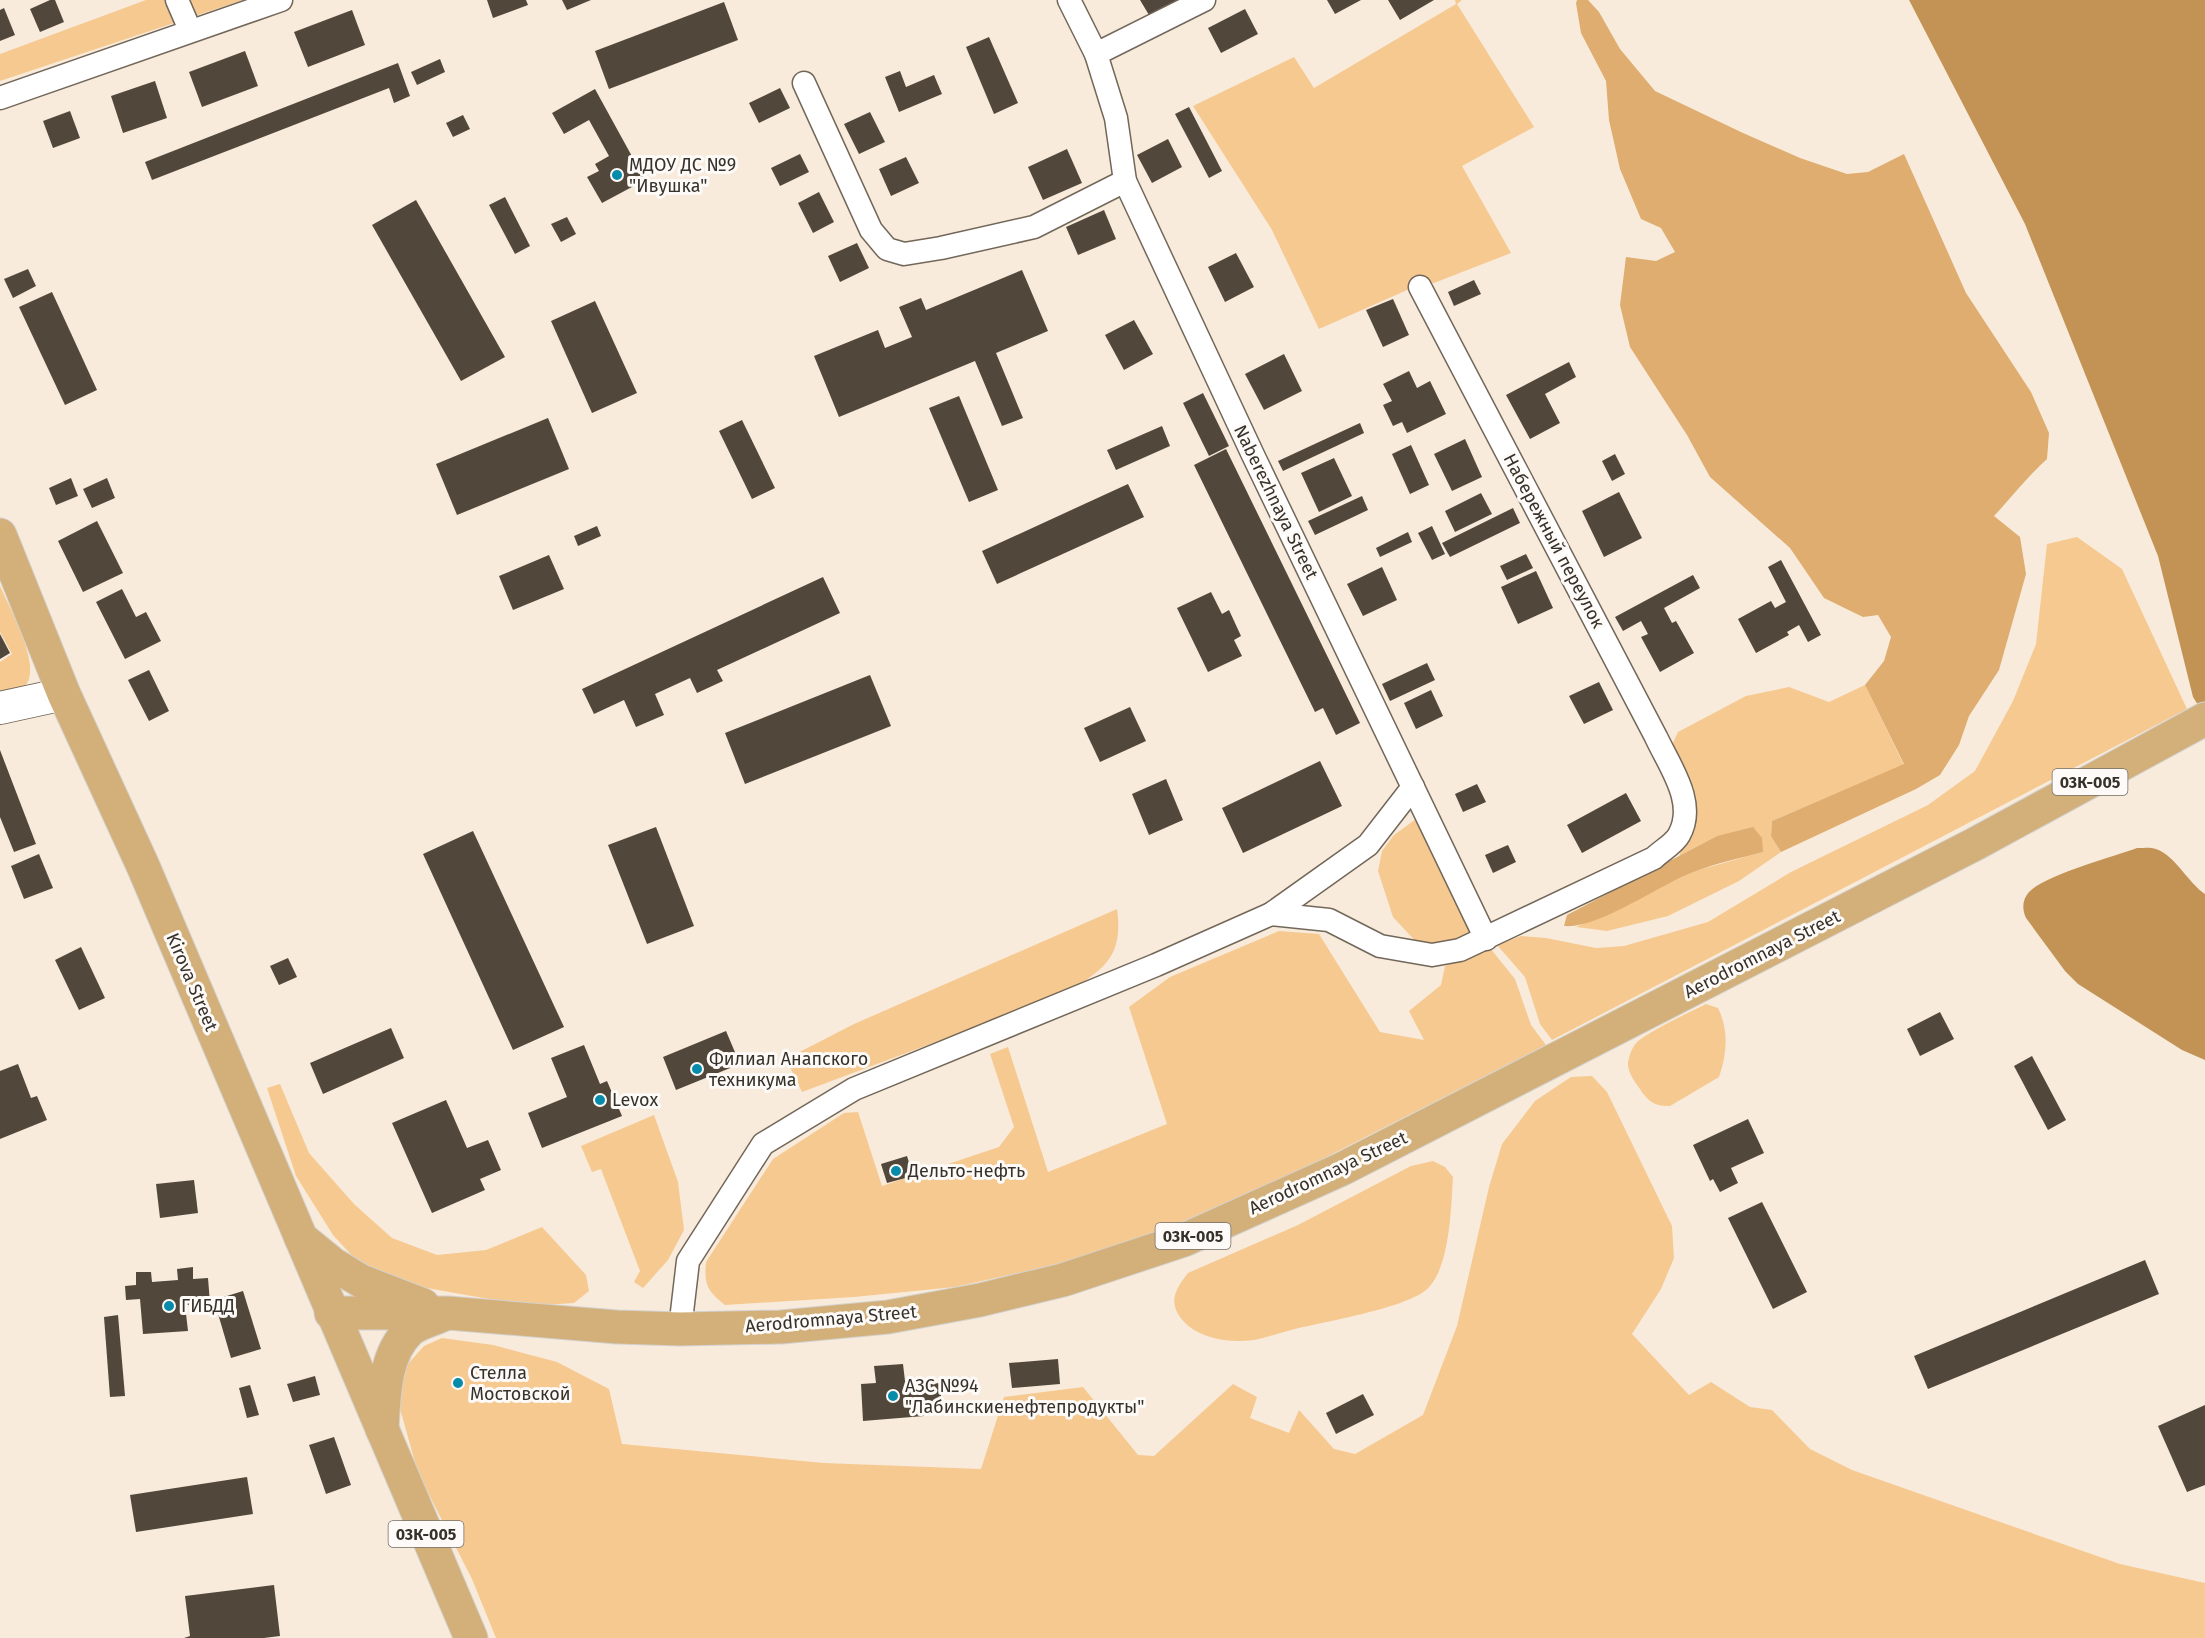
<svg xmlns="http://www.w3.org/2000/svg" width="2205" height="1638" viewBox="0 0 2205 1638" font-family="'Fira Sans',sans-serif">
<rect width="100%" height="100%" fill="#f8ebdc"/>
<g fill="#f6c990">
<polygon points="146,0 243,0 0,81 0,54"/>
<polygon points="1455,0 1462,0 1457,4 1534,127 1462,166 1511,253 1434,283 1423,281 1405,291 1319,329 1272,230 1193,106 1294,57 1314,88 1456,4"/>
<polygon points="2077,537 2122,569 2187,709 1552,1040 1540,1024 1525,977 1497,945 1521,936 1546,938 1596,948 1624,946 1708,922 1791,872 1928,805 1975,771 2013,701 2036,644 2047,544"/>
<path d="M0,586C9,607 42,665 26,685C20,693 9,694 0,696V662L12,654L0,632Z"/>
<polygon points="1865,685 1904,765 1772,821 1771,836 1781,852 1739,881 1668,916 1607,931 1576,927 1695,871 1763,852 1717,836 1679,856 1692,823 1694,789 1671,747 1678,732 1746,696 1789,687 1829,702"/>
<polygon points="1416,819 1453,897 1471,928 1474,940 1420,946 1393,917 1378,871 1382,851 1394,835"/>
<path d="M1117,909C1124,959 1102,970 1064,994L802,1092L786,1059L854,1024Z"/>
<path d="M1279,931L1319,934L1380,1032L1424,1040L1409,1011L1441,985L1445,966L1490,948L1515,979L1531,1025L1546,1045L1301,1170L1231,1202L1160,1232L1068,1262L955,1287L854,1297L725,1305C707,1291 704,1284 706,1262L773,1159L844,1113L858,1112L882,1186L999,1147L1014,1127L990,1054L1008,1047L1048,1172L1167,1124L1129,1007L1170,977Z"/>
<path d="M1706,1004L1718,1008C1729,1030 1727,1055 1719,1077L1670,1106C1656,1107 1647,1101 1640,1089C1635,1082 1628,1073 1628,1064C1628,1060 1631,1050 1634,1046C1641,1034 1691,1012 1706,1004Z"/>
<polygon points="1592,1076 1607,1092 1672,1226 1674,1258 1661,1289 1632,1334 1689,1395 1711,1382 1750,1407 1772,1410 1810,1449 1852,1470 2120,1564 2205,1583 2205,1638 496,1638 472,1579 418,1473 399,1405 406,1366 424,1346 442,1338 493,1345 557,1362 609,1389 622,1444 824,1463 981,1469 1004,1397 1083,1387 1138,1455 1154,1456 1233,1384 1257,1397 1250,1418 1289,1433 1299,1410 1334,1449 1355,1454 1423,1415 1457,1326 1489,1187 1502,1144 1535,1101 1571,1077"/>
<polygon points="280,1084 309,1153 354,1204 392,1238 437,1255 486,1250 542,1227 586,1275 589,1291 574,1303 528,1306 421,1287 367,1272 333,1235 296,1176 267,1088"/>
<polygon points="654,1115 678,1182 684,1230 668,1260 643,1288 634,1282 640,1271 601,1169 592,1172 581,1146"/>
<path d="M1433,1161L1445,1167L1453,1177C1451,1208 1450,1270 1426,1290C1403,1309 1322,1322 1291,1330C1275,1334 1258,1341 1242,1341C1218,1341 1192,1336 1178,1314C1169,1298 1178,1286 1188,1273L1298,1225L1411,1166Z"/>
</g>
<g fill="#dead6f">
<path d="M1577,0H1588L1599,12L1620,49L1655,91L1743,133L1800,158L1847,174L1868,172L1904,154L1966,293L2031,392L2049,433L2047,459C2027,477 2012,497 1994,516L2020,537L2026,574L1999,670L1969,716L1959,745L1940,775L1916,789L1781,852L1771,836L1772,821L1904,764L1865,685L1884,661L1891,637L1878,615L1863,617L1824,598L1790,548L1710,477L1687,435L1630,347L1620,305L1626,257L1656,261L1675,252L1661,228L1641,219L1620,169L1609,120L1606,81L1581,33L1576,3Z"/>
<path d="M1753,827L1762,838L1763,852C1741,858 1717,863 1696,871C1660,884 1599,929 1564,926L1567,915L1717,836Z"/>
</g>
<g fill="#c39355">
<polygon points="1909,0 2205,0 2205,716 2193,697 2158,556 2025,224"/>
<path d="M2137,848C2143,848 2151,847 2156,849C2176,856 2188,883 2205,894V1060L2182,1050L2078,984L2065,971L2026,918C2022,909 2022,900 2029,892C2045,875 2113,857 2137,848Z"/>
</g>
<g fill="#52473b">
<polygon points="50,0 55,0 64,22 40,32 30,9"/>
<polygon points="487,0 526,0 528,5 493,18"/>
<polygon points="562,0 591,0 567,10"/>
<polygon points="1140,0 1177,0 1149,15"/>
<polygon points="1327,0 1361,0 1335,14"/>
<polygon points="1388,0 1434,0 1400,20"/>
<polygon points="724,2 738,40 609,89 595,51"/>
<polygon points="4,8 15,35 0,41 0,10"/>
<polygon points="1245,9 1258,34 1221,53 1208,28"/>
<polygon points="352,10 365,45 308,67 294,32"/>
<polygon points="989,37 1018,103 994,114 966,47"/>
<polygon points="245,51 258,86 202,107 189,72"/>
<polygon points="440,59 445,72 417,85 411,72"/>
<polygon points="398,63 410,96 394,103 389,88 152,180 145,162"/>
<polygon points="900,71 906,87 934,75 942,94 899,112 885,77"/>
<polygon points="155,81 167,118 123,133 111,96"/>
<polygon points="780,88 790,108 759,123 749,103"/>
<polygon points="595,89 645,180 602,203 587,177 599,171 595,164 609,156 589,120 564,134 552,113"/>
<polygon points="1189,107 1222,171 1209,178 1175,114"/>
<polygon points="70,111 80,138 53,148 43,121"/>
<polygon points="870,112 885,142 859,154 844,124"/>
<polygon points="463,115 470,129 453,137 446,123"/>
<polygon points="1168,139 1182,167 1152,183 1137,155"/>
<polygon points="1067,149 1082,183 1043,200 1028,167"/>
<polygon points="800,154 809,172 780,186 771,168"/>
<polygon points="906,157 919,183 891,196 879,169"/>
<polygon points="819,192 834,222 813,233 798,203"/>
<polygon points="505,197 530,246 515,254 489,205"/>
<polygon points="416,200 505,357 461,381 372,225"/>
<polygon points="1104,210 1116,239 1078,255 1066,227"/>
<polygon points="567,217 576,234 561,242 551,224"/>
<polygon points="857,243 869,268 840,282 828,256"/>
<polygon points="1236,253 1254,287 1225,302 1208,267"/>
<polygon points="28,269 36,286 13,298 4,279"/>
<polygon points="1022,270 1048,331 996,353 1023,418 1002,426 975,361 839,417 814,356 878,330 885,348 912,337 899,307 921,298 926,310"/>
<polygon points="1474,280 1481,294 1454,306 1448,292"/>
<polygon points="52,292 97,390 65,405 19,307"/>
<polygon points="1393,299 1409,335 1383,347 1366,310"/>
<polygon points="595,301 637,393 592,413 551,321"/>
<polygon points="1134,320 1153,354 1124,370 1105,335"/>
<polygon points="1284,354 1302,391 1264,410 1245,374"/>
<polygon points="1569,362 1576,377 1545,394 1560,423 1530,439 1506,395"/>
<polygon points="1409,371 1417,388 1430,381 1446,414 1407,433 1402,422 1393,426 1383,405 1392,401 1383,384"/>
<polygon points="1203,393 1229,446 1209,456 1183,403"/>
<polygon points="959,396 998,490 969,502 929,408"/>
<polygon points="548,418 569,469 457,515 436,464"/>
<polygon points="742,420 775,488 752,499 719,431"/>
<polygon points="1360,423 1364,433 1283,471 1278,461"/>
<polygon points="1162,426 1170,446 1116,470 1107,450"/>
<polygon points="1465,439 1482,477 1452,491 1434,454"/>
<polygon points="1411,445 1429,485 1410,494 1392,454"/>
<polygon points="1226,449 1360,723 1336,735 1323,708 1315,712 1194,465"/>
<polygon points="1615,454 1625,474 1612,481 1602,461"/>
<polygon points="1334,458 1352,496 1319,512 1301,473"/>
<polygon points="71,478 78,496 56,505 49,488"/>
<polygon points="107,478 115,498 92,508 83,489"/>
<polygon points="1128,484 1144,517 997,584 982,551"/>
<polygon points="1619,492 1642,538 1604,557 1582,511"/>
<polygon points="1481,493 1492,514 1455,532 1445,511"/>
<polygon points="1362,496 1368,510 1315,535 1308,521"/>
<polygon points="1513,508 1520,523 1450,557 1442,543"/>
<polygon points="97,521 123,573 83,592 58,541"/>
<polygon points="597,526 601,536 578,546 574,536"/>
<polygon points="1432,526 1445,554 1432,560 1418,533"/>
<polygon points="1408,532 1412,542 1380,557 1376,548"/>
<polygon points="1526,554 1533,568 1507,580 1500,566"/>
<polygon points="549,555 564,589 513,610 499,576"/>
<polygon points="1781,560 1821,635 1808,642 1799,625 1787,632 1789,635 1756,653 1738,619 1771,601 1775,608 1786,602 1768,567"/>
<polygon points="1382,567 1397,600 1363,616 1347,584"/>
<polygon points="1536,571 1553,608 1518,624 1501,587"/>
<polygon points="1693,575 1700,588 1664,608 1672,623 1676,621 1694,653 1660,672 1641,637 1648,634 1641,621 1623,631 1615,617"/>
<polygon points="823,577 840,613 717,670 723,681 697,693 690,678 655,694 664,715 636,727 624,700 594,714 582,689"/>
<polygon points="122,589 136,617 146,612 161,641 125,659 96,602"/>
<polygon points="1211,592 1222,614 1229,610 1241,636 1234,640 1242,656 1208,672 1177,608"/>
<polygon points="0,634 10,653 0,659"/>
<polygon points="1427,663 1435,680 1390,701 1382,684"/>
<polygon points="149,670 169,711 149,721 128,680"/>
<polygon points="870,675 891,726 745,784 725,733"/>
<polygon points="1599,682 1613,710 1584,724 1569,696"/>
<polygon points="1431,690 1443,716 1416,729 1404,703"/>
<polygon points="1130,707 1146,741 1100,762 1084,728"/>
<polygon points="0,750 36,844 14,852 0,817"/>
<polygon points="1320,761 1342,806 1243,853 1222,808"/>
<polygon points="1166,779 1183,820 1149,835 1132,794"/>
<polygon points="1477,784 1486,802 1463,812 1455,794"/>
<polygon points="1626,793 1641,821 1582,853 1567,825"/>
<polygon points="656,827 694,926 647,944 608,845"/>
<polygon points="473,831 564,1027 513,1050 423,854"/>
<polygon points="1508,845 1516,862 1493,873 1485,855"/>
<polygon points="39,854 53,888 24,899 11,866"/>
<polygon points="81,947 105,998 79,1010 55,960"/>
<polygon points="288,958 297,977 279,985 270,966"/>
<polygon points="1940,1012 1954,1039 1920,1056 1907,1029"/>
<polygon points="391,1028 404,1058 323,1094 310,1063"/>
<polygon points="726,1031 740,1064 676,1090 663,1057"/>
<polygon points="584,1045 600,1084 607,1081 622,1116 542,1148 528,1113 567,1097 551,1058"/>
<polygon points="2032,1056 2066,1120 2048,1130 2014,1066"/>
<polygon points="18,1064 31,1098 37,1096 47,1120 0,1139 0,1071"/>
<polygon points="446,1100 467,1148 488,1140 501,1170 480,1179 485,1190 432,1213 392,1123"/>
<polygon points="1748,1119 1764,1153 1731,1168 1738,1183 1720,1192 1713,1179 1710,1181 1693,1145"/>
<polygon points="907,1156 913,1176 887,1183 881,1164"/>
<polygon points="194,1180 198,1213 160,1218 156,1184"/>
<polygon points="1762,1202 1807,1292 1773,1309 1728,1218"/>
<polygon points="2145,1260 2159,1294 1928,1389 1914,1356"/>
<polygon points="193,1267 193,1279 208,1278 210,1303 185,1305 188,1331 143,1334 140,1299 126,1300 125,1286 136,1285 136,1272 151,1272 152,1282 178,1280 177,1269"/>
<polygon points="243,1291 261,1349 231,1358 214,1300"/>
<polygon points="118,1315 125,1396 110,1397 104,1317"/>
<polygon points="1058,1359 1060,1384 1012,1388 1009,1363"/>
<polygon points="903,1364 905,1381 921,1379 921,1385 940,1383 942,1407 923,1409 924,1416 863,1421 861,1384 876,1383 874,1366"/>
<polygon points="315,1376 320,1395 293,1402 287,1384"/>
<polygon points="250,1385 259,1415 247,1418 239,1388"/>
<polygon points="1363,1394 1374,1415 1336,1434 1326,1413"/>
<polygon points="2205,1405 2205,1485 2187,1492 2158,1426"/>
<polygon points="334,1437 351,1485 326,1494 309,1445"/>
<polygon points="247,1477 253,1514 136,1532 130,1495"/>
<polygon points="274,1585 280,1636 264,1638 184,1638 190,1636 185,1596"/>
</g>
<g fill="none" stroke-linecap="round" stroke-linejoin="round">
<g stroke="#726759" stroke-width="25">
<g id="street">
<polyline points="177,0 190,30"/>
<polyline points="1069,0 1096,54 1116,118 1125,181 1253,455 1486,939"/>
<polyline points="1096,54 1204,0"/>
<polyline points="804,83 871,230 887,249 904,254 941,248 1034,227 1125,181"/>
<polyline points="0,98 281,0"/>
<polyline points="1271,914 1368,845 1413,787"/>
<path d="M680,1329L688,1261L763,1144L854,1089L1156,965L1271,914L1329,920L1380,946L1432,955L1460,950L1654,858C1661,851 1674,844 1679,835C1697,803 1670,767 1656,737L1420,287"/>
</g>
</g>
<g stroke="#726759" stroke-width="34">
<polyline id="secondary" points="0,708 64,694"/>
</g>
<g stroke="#d3d2d0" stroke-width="35">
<g id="primary">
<polyline points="0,535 64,694 143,866 471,1638"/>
<polyline points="301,1238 333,1264 361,1281 423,1305"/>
<polyline points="331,1313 448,1313 617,1327 680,1329 781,1327 888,1317 980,1300 1063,1280 1184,1240 1342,1169 1975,844 2205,719"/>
<path d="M382,1429C384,1396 384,1354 410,1330C418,1323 435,1319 445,1314"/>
</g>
</g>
<use href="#street" stroke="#fff" stroke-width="22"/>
<use href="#secondary" stroke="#fff" stroke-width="32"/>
<use href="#primary" stroke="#d3b07a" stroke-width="33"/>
</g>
<g fill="#078bab" stroke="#fdfaf7" stroke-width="2">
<circle cx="617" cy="175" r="6"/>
<circle cx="697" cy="1069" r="6"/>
<circle cx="600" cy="1100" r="6"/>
<circle cx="896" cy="1171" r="6"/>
<circle cx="169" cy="1306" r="6"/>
<circle cx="458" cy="1383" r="6"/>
<circle cx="893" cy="1396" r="6"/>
</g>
<g text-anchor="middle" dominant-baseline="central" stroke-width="6" stroke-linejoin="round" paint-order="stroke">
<g fill="#fdfaf7" stroke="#726d68" stroke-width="1.5">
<rect x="2052.5" y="769" width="75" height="26" rx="4.5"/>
<rect x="1155.5" y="1223" width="75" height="26" rx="4.5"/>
<rect x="388.5" y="1521" width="75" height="26" rx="4.5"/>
</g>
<g font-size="16" font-weight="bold" fill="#36312b">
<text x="2090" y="782">03К-005</text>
<text x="1193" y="1236">03К-005</text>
<text x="426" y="1534">03К-005</text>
</g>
<g font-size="18" fill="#36312b" stroke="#fdfaf7" text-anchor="start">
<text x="629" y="165">МДОУ ДС №9<tspan x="629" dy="21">"Ивушка"</tspan></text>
<text x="709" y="1059">Филиал Анапского<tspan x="709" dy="21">техникума</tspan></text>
<text x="612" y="1100">Levox</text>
<text x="908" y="1171">Дельто-нефть</text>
<text x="181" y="1306">ГИБДД</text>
<text x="470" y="1373">Стелла<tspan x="470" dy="21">Мостовской</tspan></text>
<text x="905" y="1386">АЗС №94<tspan x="905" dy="21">"Лабинскиенефтепродукты"</tspan></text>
</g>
<g font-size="18" fill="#36312b" stroke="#fdfaf7">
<text transform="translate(1276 502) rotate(64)">Naberezhnaya Street</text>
<text transform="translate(1554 541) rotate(62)">Набережный переулок</text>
<text transform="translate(1762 954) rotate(-27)">Aerodromnaya Street</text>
<text transform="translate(192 982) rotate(67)">Kirova Street</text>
<text transform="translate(1328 1173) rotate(-25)">Aerodromnaya Street</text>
<text transform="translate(831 1319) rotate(-5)">Aerodromnaya Street</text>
</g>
</g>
</svg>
